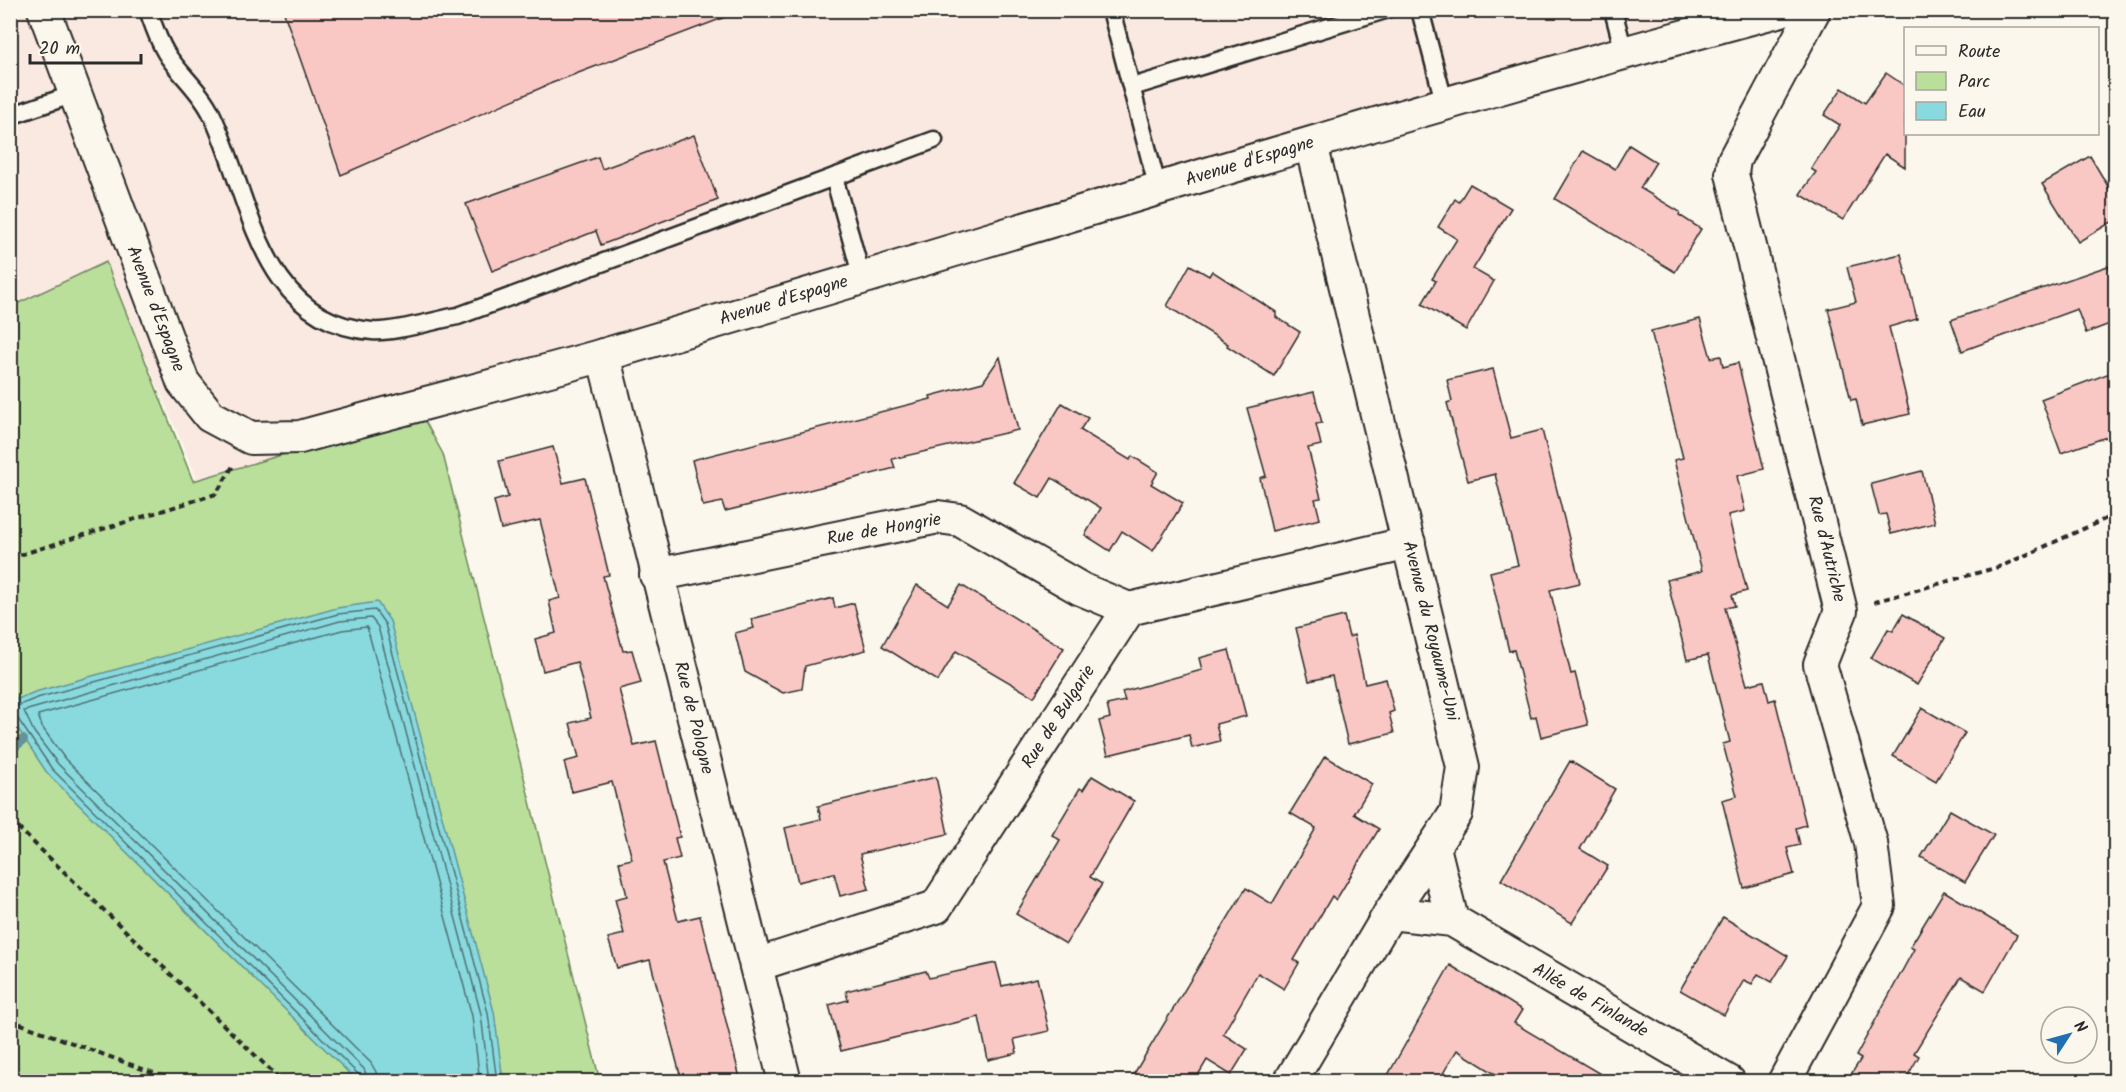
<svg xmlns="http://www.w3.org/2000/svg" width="2126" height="1092" viewBox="0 0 2126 1092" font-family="Kalam,sans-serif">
<rect width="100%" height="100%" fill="#fbf7ec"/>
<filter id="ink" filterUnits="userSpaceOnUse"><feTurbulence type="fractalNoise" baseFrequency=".0167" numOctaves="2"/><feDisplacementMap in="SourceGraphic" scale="12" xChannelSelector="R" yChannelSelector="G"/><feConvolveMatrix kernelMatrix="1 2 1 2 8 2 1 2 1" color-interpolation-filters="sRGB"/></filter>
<g filter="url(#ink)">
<polygon fill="#fae9e0" points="10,11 1819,11 1531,90 198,480 106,266 11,309"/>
<polygon fill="#b9df9a" stroke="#728562" stroke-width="1.5" points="106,262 193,481 421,414 443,454 600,1081 11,1081 10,307"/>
<polygon fill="#88dadf" stroke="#639497" stroke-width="1.5" points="377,602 390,621 494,1012 503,1081 357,1081 47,773 11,718 11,707 15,700 35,692 337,608"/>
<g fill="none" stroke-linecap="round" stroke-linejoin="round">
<g stroke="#507173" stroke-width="1.5">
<polyline points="10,709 37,698 338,614 375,610 385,624 488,1013 497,1082"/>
<polyline points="10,716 18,719 52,769 359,1075 361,1082"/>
<polyline points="369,1082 364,1069 58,764 34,732 24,711 340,621 371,618 378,627 481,1014 489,1082"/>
<polyline points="378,1082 376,1072 371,1063 65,759 42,727 38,715 342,630 367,627 472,1016 480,1082"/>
</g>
<polyline stroke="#639497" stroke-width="10" points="10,750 23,740"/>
</g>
<g fill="#f9c8c4" stroke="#2b2b2b" stroke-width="1.5">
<polygon points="283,10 736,10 736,13 552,83 341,175"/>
<polygon points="1886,73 1905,86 1905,167 1885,154 1843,220 1800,194 1816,172 1811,169 1840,125 1824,115 1842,88 1865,103"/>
<polygon points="694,135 718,200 601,245 596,231 492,271 466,204 598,157 602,169"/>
<polygon points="1629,145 1656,162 1640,188 1680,212 1679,215 1701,229 1675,272 1555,199 1583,151 1615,169"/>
<polygon points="2090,156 2115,198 2115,220 2078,242 2042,184"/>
<polygon points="1470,184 1511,208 1473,269 1494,281 1466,330 1422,304 1436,281 1432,279 1457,239 1438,227 1455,199 1459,202"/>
<polygon points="1901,254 1917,319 1889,327 1910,414 1862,425 1856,399 1851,400 1828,309 1856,302 1847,267"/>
<polygon points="1190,265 1209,276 1212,271 1276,312 1276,317 1300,332 1274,376 1227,346 1228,344 1167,306"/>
<polygon points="2108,266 2115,280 2115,322 2086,333 2077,309 1962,351 1951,320"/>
<polygon points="1700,319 1711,358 1721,356 1723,367 1738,363 1764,469 1737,476 1745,511 1728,515 1747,591 1732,595 1735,606 1725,608 1747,685 1764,681 1769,701 1775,699 1806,825 1796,828 1800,845 1787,848 1794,874 1744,888 1722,800 1737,796 1723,744 1730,742 1708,655 1687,660 1667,580 1702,571 1674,460 1683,458 1651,331"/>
<polygon points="1000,357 1018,430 892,459 895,468 762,502 725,511 722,502 703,506 692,460 931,399 930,396 983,382"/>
<polygon points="1493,369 1511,438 1542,430 1580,583 1550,590 1571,674 1575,673 1588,725 1541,737 1536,716 1531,718 1514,650 1509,651 1490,572 1518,565 1495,474 1468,481 1447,403 1452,401 1447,380"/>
<polygon points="2115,371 2115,434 2061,453 2041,399"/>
<polygon points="1314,392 1322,423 1316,424 1321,445 1308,448 1321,498 1315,499 1320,519 1272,531 1260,478 1266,476 1247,408"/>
<polygon points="1062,403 1088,418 1080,430 1130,460 1132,456 1158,472 1151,484 1183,503 1153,551 1122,531 1110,551 1085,535 1101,508 1052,478 1040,498 1014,483"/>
<polygon points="553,447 563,483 585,478 609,575 603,576 623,651 632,650 641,683 619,689 634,746 656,741 680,837 675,838 680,858 663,862 678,921 700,916 741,1082 682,1082 650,960 617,968 608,938 624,934 615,899 627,896 619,862 632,859 612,782 572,792 564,762 579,758 570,723 591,718 577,662 543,671 535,639 556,633 549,601 560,598 540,520 501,529 494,501 508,497 499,461"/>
<polygon points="1922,471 1935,523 1891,534 1886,514 1879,515 1871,484"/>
<polygon points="917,585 948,605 961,585 1064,648 1034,697 956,651 938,681 882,646"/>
<polygon points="833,598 835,608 854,603 866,650 805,666 802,689 783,693 745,672 735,633 754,628 751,619"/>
<polygon points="1903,614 1945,638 1917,685 1871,658 1888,629 1893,631"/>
<polygon points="1344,616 1349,637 1354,635 1365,684 1386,679 1394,711 1389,713 1394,733 1348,744 1332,676 1309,681 1296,628"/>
<polygon points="1229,650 1246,716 1216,724 1220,741 1192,748 1189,735 1108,755 1099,721 1110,718 1107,705 1125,701 1122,692 1202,670 1199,658"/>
<polygon points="1922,708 1965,733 1936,781 1893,756"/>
<polygon points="1325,756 1372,784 1354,814 1379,829 1336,900 1332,896 1294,960 1299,963 1284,989 1258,973 1223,1034 1247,1049 1231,1075 1207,1060 1194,1082 1129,1082 1246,888 1272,904 1316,828 1290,813"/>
<polygon points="1570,761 1615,789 1580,849 1608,866 1572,923 1501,880"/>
<polygon points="1092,776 1134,801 1090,877 1102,884 1066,944 1016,914 1060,840 1052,835 1080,788 1083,790"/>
<polygon points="936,777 948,834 860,854 869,889 840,896 834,873 798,882 785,828 821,819 818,806"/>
<polygon points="1950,810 1994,835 1965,882 1921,857"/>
<polygon points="1944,891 2017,935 1985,991 1961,977 1914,1053 1919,1056 1904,1082 1846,1082 1861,1059 1856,1056 1914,949 1910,947"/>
<polygon points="1723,917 1788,956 1772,982 1758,974 1752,984 1744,980 1724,1015 1680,990"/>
<polygon points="996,963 1002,986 1037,978 1049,1031 1014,1039 1017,1053 988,1060 979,1017 841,1051 829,1005 848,1000 846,991 926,971 929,978"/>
<polygon points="1450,965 1522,1010 1514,1023 1614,1082 1508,1082 1457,1050 1438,1082 1384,1082"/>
</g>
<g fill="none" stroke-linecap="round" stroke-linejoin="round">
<g stroke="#2b2b2b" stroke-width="21">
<g id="lane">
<path d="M148,10C153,24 158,40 166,53C179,74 202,92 212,115C250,195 259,323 372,331C394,333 435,320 458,316L934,140"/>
<polyline points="1111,10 1158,189"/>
<polyline points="1420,10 1445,105"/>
<polyline points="1613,10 1624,52"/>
<polyline points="1132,87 1385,10"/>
<polyline points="10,116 74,94"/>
<polyline points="834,177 862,278"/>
</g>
</g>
<g stroke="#2b2b2b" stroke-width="36">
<g id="street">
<path d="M44,10L183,382L210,416L251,438L300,437C402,409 505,383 607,354C998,239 1387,115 1781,10"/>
<polyline points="603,355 785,1082"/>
<polyline points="656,575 938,517 960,520 1081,589 1129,609"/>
<polyline points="1434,847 1452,920"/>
<polyline points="1390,913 1452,920 1729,1082"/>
<polyline points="756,965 936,907 1129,609 1409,543"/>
<polyline points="1290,1082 1390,913 1456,813 1463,767 1311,144"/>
<polyline points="1784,1082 1879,906 1871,843 1820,664 1841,611 1732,174 1734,160 1814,10"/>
</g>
</g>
<g stroke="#2b2b2b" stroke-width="4" stroke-dasharray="6 4.5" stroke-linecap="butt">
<polyline points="10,558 216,494 233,466"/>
<polyline points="1874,602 2002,566 2116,514"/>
<polyline points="10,820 283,1082"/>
<polyline points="10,1020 178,1082"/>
</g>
<use href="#lane" stroke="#fbf7ec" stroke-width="16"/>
<use href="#street" stroke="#fbf7ec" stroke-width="32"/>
</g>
</g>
<g text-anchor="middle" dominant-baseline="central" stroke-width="4.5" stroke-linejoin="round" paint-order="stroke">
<g font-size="18" fill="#2b2b2b" stroke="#fbf7ec">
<text transform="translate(1250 162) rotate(-17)">Avenue d'Espagne</text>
<text transform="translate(784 301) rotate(-17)">Avenue d'Espagne</text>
<text transform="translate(155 309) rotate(69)">Avenue d'Espagne</text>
<text transform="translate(884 530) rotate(-10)">Rue de Hongrie</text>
<text transform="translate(1826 549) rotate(76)">Rue d'Autriche</text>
<text transform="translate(1430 631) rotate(76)">Avenue du Royaume-Uni</text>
<text transform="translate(1059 717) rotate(-57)">Rue de Bulgarie</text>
<text transform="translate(693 718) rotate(76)">Rue de Pologne</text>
<text transform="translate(1590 1001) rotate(30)">Allée de Finlande</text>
</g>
</g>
<rect width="2126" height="1092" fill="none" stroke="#fbf7ec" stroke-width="36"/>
<rect x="18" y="18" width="2090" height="1056" fill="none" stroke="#2b2b2b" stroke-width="2" filter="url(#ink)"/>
<rect x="1904" y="27" width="195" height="108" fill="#fbf7ec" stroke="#a8a59f" stroke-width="1.5"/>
<rect x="1916" y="46" width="30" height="9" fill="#fbf7ec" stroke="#a8a59f" stroke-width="1.5"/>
<text x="1958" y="57" font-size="18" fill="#2b2b2b">Route</text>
<rect x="1916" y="72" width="30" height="18" fill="#b9df9a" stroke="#a8a59f" stroke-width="1.5"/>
<text x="1958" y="87" font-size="18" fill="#2b2b2b">Parc</text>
<rect x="1916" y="102" width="30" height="18" fill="#88dadf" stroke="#a8a59f" stroke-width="1.5"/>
<text x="1958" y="117" font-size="18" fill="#2b2b2b">Eau</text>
<g transform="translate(2069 1035) rotate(54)"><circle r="28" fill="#fbf7ec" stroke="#a8a59f" stroke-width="1.5"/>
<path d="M0-4.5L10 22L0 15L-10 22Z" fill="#1f6fb2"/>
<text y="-9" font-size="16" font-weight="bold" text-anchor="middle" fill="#2b2b2b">N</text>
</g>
<path d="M30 54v9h111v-9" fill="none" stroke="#2b2b2b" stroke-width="3"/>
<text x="39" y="54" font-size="18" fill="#2b2b2b" stroke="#fbf7ec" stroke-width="4.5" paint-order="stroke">20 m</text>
</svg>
